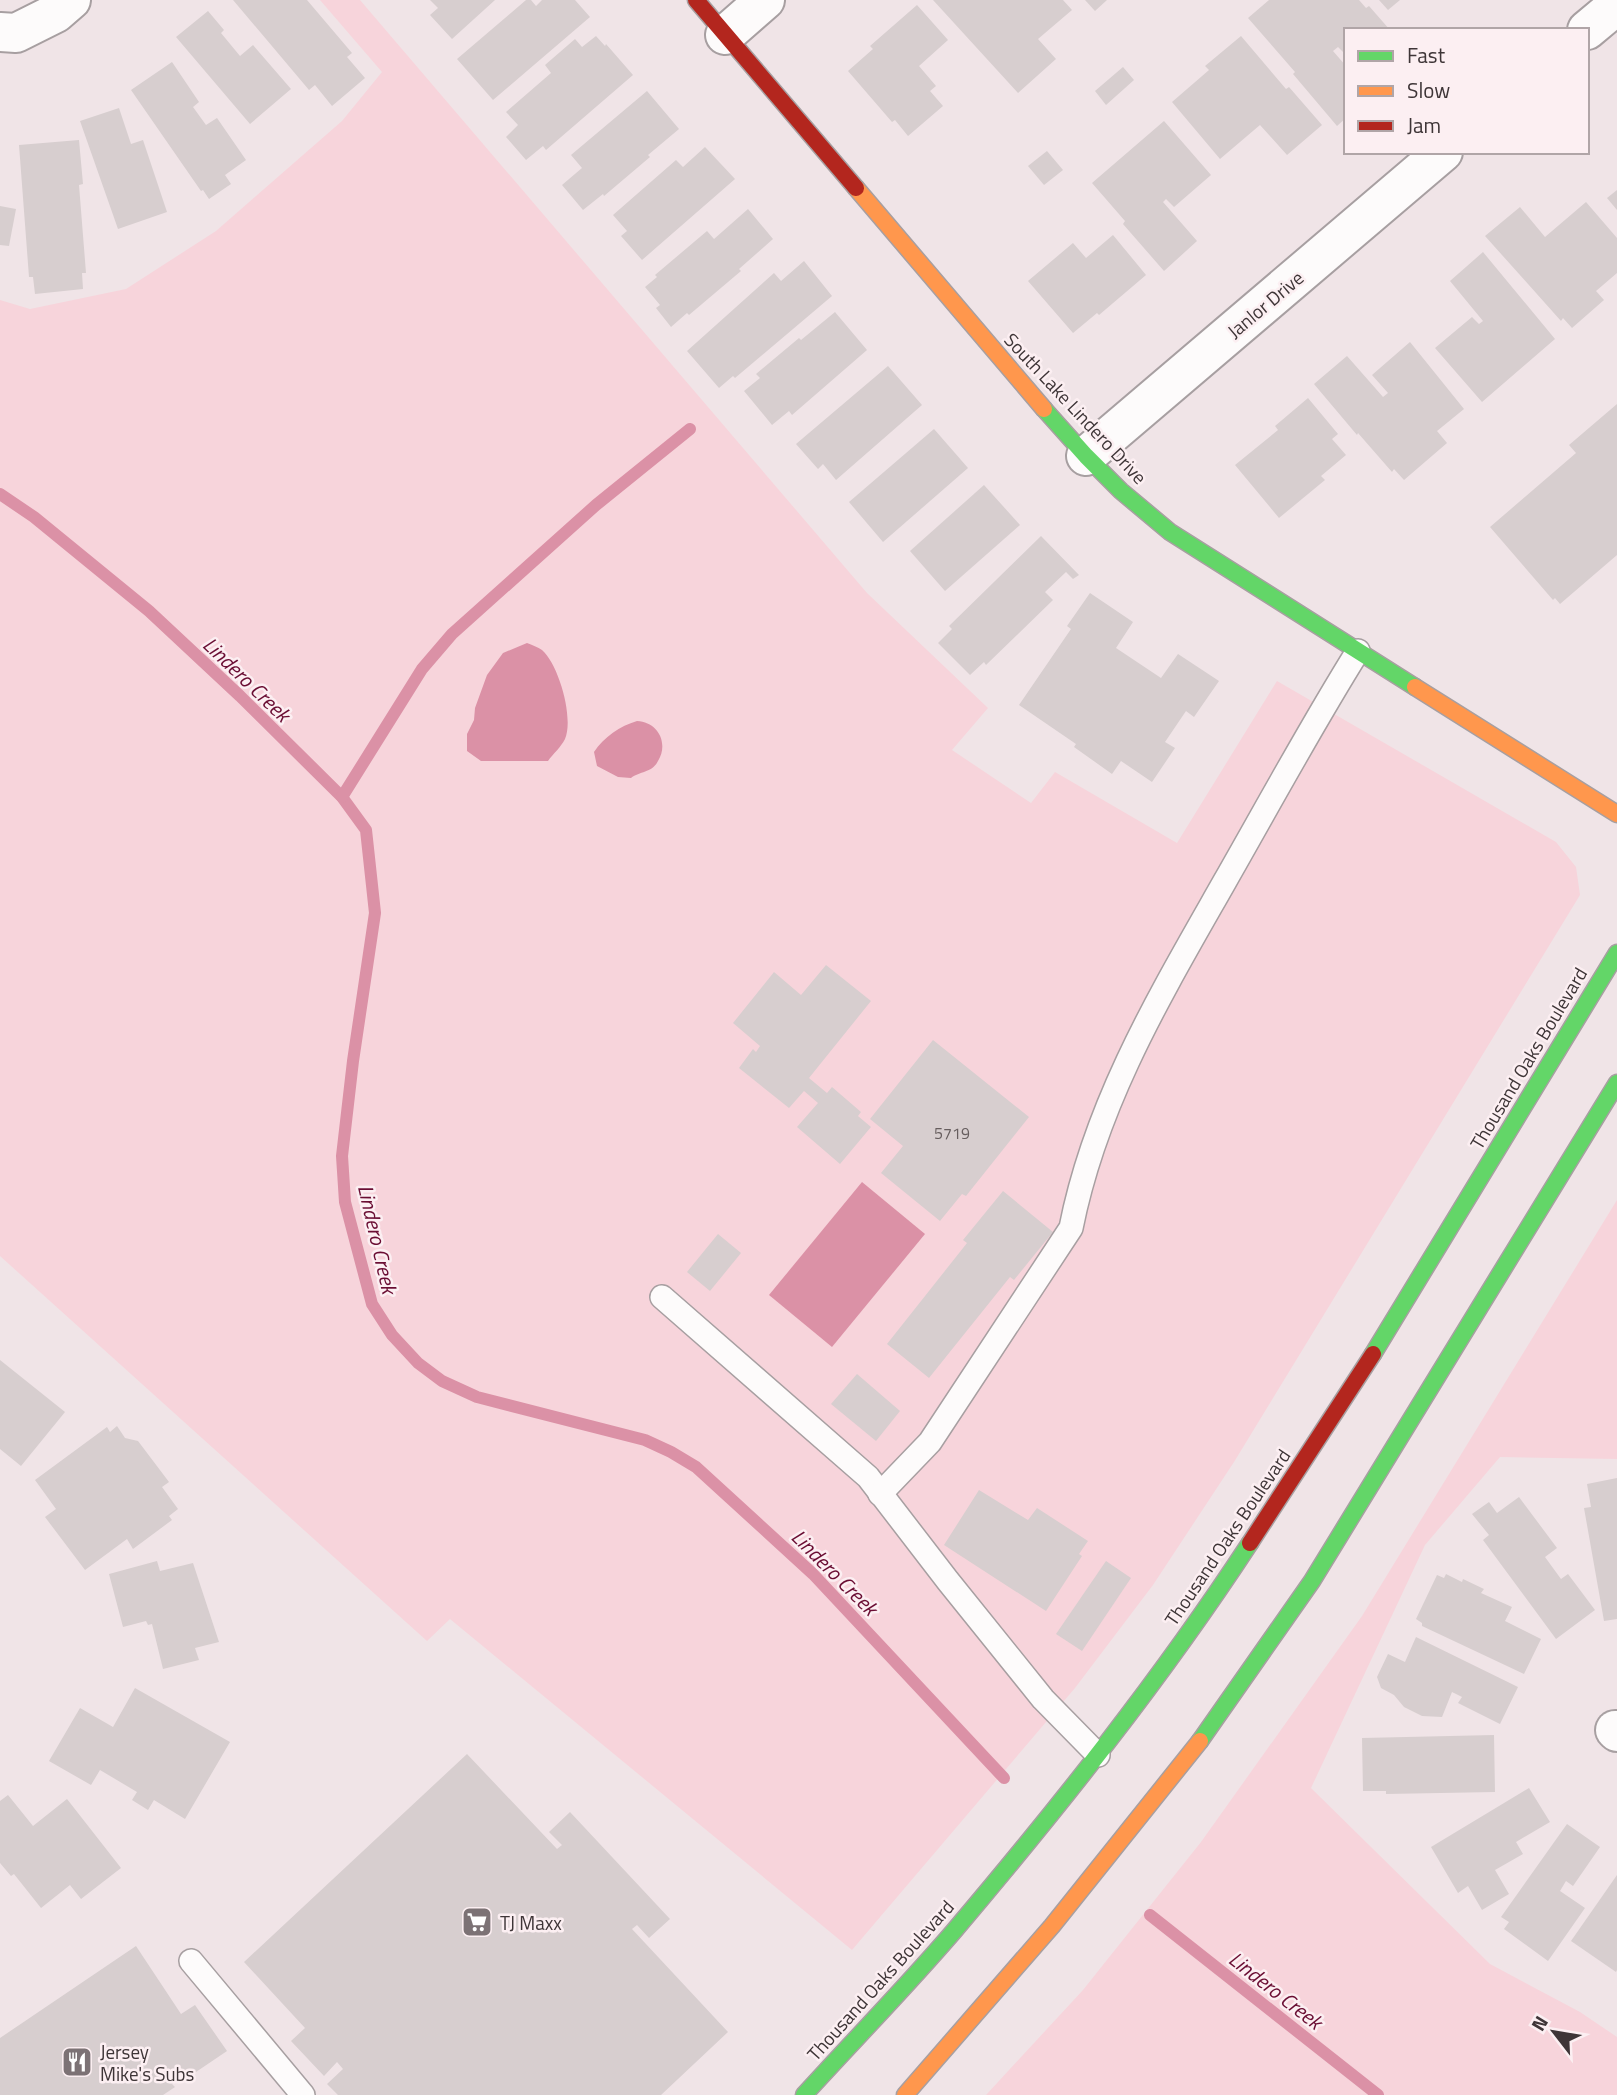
<svg xmlns="http://www.w3.org/2000/svg" width="1617" height="2095" viewBox="0 0 1617 2095" font-family="'Titillium Web',sans-serif">
<rect width="100%" height="100%" fill="#f0e4e7"/>
<g fill="#f7d4db">
<polygon points="320,0 360,0 867,593 988,708 952,750 1031,803 1055,772 1177,843 1277,681 1556,842 1576,867 1580,895 1234,1462 1153,1585 1075,1688 852,1950 450,1619 427,1641 0,1256 0,300 30,309 126,289 216,231 342,121 382,72"/>
<polygon points="1617,1200 1617,1459 1500,1457 1425,1545 1311,1788 1490,1964 1580,2012 1617,2037 1617,2095 986,2095 1083,1990 1201,1842 1362,1616"/>
</g>
<g fill="#db91a6">
<path d="M527,643C532,645 538,647 542,650C559,665 574,718 565,739C561,747 553,754 548,761H481L467,751V734L474,720L475,708L487,675L503,653Z"/>
<path d="M637,721C658,722 669,743 658,761C652,773 640,771 631,778L618,777L597,766L594,752C604,737 620,726 637,721Z"/>
<polygon points="862,1182 925,1234 832,1347 769,1295"/>
</g>
<g fill="none" stroke-linecap="round" stroke-linejoin="round">
<g stroke="#db91a6" stroke-width="12">
<polyline points="0,494 34,517 149,611 240,696 342,797 366,830 375,913 353,1061 342,1156 345,1202 372,1304 392,1335 418,1363 442,1381 477,1397 645,1440 671,1452 696,1467 813,1574 1004,1778"/>
<polyline points="342,797 422,669 452,634 596,505 690,429"/>
<polyline points="1150,1915 1378,2095"/>
</g>
</g>
<g fill="#d7cecf">
<polygon points="233,0 307,0 352,53 347,57 365,78 332,106 315,85 309,90"/>
<polygon points="430,0 495,0 452,39 430,15 438,8"/>
<polygon points="526,0 531,0 536,6 542,0 575,0 590,17 493,100 457,59"/>
<polygon points="933,0 1063,0 1072,10 1038,39 1056,59 1018,93"/>
<polygon points="1085,0 1107,0 1095,11"/>
<polygon points="1269,0 1359,0 1366,8 1369,6 1390,30 1346,30 1346,55 1338,47 1333,51 1346,66 1346,118 1337,126 1293,74 1295,72 1248,18"/>
<polygon points="1379,0 1400,0 1388,10"/>
<polygon points="917,5 948,40 919,66 936,86 930,91 943,106 908,136 895,120 892,122 848,71 873,49 870,46"/>
<polygon points="208,11 224,30 221,33 240,56 253,45 291,89 250,124 176,37"/>
<polygon points="596,36 605,46 606,44 633,75 546,150 543,146 526,160 506,137 518,125 506,112 551,73 545,65 575,39 582,47"/>
<polygon points="1241,36 1286,89 1289,87 1322,125 1287,155 1260,125 1220,159 1172,102 1209,70 1205,66"/>
<polygon points="172,62 199,102 193,107 206,125 217,118 246,160 225,175 231,184 209,199 203,190 201,191 131,90"/>
<polygon points="1123,67 1134,80 1106,105 1095,91"/>
<polygon points="647,91 679,129 648,155 650,157 604,196 603,194 583,210 562,185 582,168 571,155"/>
<polygon points="119,108 131,144 143,140 167,212 118,229 80,121"/>
<polygon points="1164,121 1211,175 1174,207 1166,199 1163,202 1197,241 1164,271 1123,224 1125,221 1092,183"/>
<polygon points="79,140 83,184 79,185 86,273 82,273 83,289 35,294 33,277 29,277 19,145"/>
<polygon points="705,147 735,179 642,260 621,236 627,231 613,215 676,160 683,167"/>
<polygon points="1047,151 1063,170 1044,185 1028,166"/>
<polygon points="1617,190 1617,210 1607,198"/>
<polygon points="1586,202 1617,238 1617,273 1596,291 1604,300 1572,328 1563,318 1561,321 1485,236 1520,207 1545,237"/>
<polygon points="0,206 16,209 9,246 0,245"/>
<polygon points="748,209 773,239 739,269 741,271 689,315 687,313 671,327 656,308 660,305 645,287 657,277 655,275 707,231 714,239"/>
<polygon points="1113,235 1146,275 1099,315 1097,313 1073,333 1028,281 1073,243 1086,258"/>
<polygon points="1483,252 1555,339 1482,402 1435,348 1472,317 1479,324 1483,321 1450,281"/>
<polygon points="804,261 832,296 735,378 733,376 719,388 687,351 774,273 781,281"/>
<polygon points="835,312 867,350 792,415 789,411 772,425 744,391 760,378 756,374 799,338 801,340"/>
<polygon points="1410,342 1464,409 1437,431 1447,443 1404,480 1394,469 1392,472 1358,433 1357,435 1314,384 1347,356 1383,397 1388,393 1372,375"/>
<polygon points="888,366 922,405 836,480 823,464 818,469 796,444"/>
<polygon points="1308,398 1338,434 1332,439 1346,455 1321,476 1325,480 1279,518 1235,465 1278,430 1275,426"/>
<polygon points="1617,404 1617,555 1560,604 1555,598 1553,600 1490,527 1576,453 1569,445"/>
<polygon points="934,429 968,468 883,542 849,502"/>
<polygon points="984,485 1020,525 945,591 910,551"/>
<polygon points="1041,536 1079,575 1073,579 1066,572 1045,592 1053,600 986,665 984,662 970,675 938,643 952,629 949,626"/>
<polygon points="1090,593 1133,622 1116,648 1161,678 1178,654 1219,681 1194,717 1186,711 1165,742 1175,748 1152,782 1121,761 1112,774 1074,747 1076,744 1019,705 1071,629 1067,626"/>
<polygon points="826,965 871,1001 809,1078 827,1093 832,1087 861,1112 858,1116 871,1127 840,1164 797,1127 818,1103 804,1091 789,1108 739,1068 753,1049 756,1052 760,1046 733,1023 774,972 801,995"/>
<polygon points="933,1040 1029,1117 966,1196 962,1194 940,1221 881,1173 903,1146 870,1119"/>
<polygon points="1003,1191 1053,1232 1014,1280 1010,1277 929,1378 887,1344 967,1243 963,1240"/>
<polygon points="718,1234 741,1253 710,1291 687,1272"/>
<polygon points="0,1360 65,1412 21,1466 0,1449"/>
<polygon points="857,1374 900,1411 876,1441 831,1404"/>
<polygon points="117,1426 125,1438 138,1441 169,1482 162,1487 178,1509 169,1516 172,1520 133,1549 127,1539 85,1570 45,1517 56,1509 35,1480 107,1427 110,1432"/>
<polygon points="1617,1478 1617,1619 1604,1621 1584,1508 1591,1507 1587,1484"/>
<polygon points="979,1490 1028,1520 1037,1508 1088,1541 1079,1554 1082,1556 1046,1611 944,1545"/>
<polygon points="1519,1497 1557,1548 1545,1557 1561,1579 1568,1574 1595,1610 1556,1639 1483,1540 1489,1535 1472,1514 1489,1502 1497,1513"/>
<polygon points="157,1561 160,1571 193,1563 219,1642 195,1648 199,1660 163,1669 152,1624 148,1625 146,1621 123,1627 109,1574"/>
<polygon points="1106,1561 1131,1578 1082,1651 1056,1634"/>
<polygon points="1446,1574 1462,1582 1463,1579 1484,1589 1481,1593 1512,1607 1505,1621 1541,1639 1524,1674 1422,1626 1422,1623 1416,1619 1437,1575 1444,1578"/>
<polygon points="1416,1637 1518,1687 1500,1724 1458,1703 1462,1697 1452,1692 1442,1717 1422,1716 1404,1707 1394,1695 1381,1688 1377,1677 1388,1654 1405,1662"/>
<polygon points="135,1688 230,1742 185,1819 154,1800 148,1810 132,1800 137,1792 100,1770 91,1785 49,1761 80,1708 113,1727"/>
<polygon points="1494,1735 1495,1792 1386,1794 1386,1791 1363,1791 1362,1738"/>
<polygon points="467,1754 557,1849 562,1845 549,1832 570,1812 670,1919 649,1938 637,1925 632,1929 728,2032 661,2095 338,2095 327,2084 343,2069 337,2062 324,2076 291,2041 305,2028 244,1962"/>
<polygon points="1529,1788 1550,1822 1516,1842 1523,1854 1495,1870 1509,1894 1482,1910 1468,1886 1458,1893 1431,1847"/>
<polygon points="8,1795 33,1826 67,1799 121,1868 81,1899 70,1885 41,1908 14,1874 11,1876 0,1863 0,1801"/>
<polygon points="1567,1824 1600,1847 1573,1886 1566,1881 1560,1891 1585,1908 1548,1961 1504,1929 1509,1922 1501,1917"/>
<polygon points="1617,1875 1617,1970 1616,1972 1571,1941"/>
<polygon points="136,1946 181,2014 195,2005 227,2051 193,2074 190,2071 172,2084 175,2087 163,2095 0,2095 0,2038"/>
</g>
<g fill="none" stroke-linecap="round" stroke-linejoin="round">
<g stroke="#a79fa1" stroke-width="26">
<g id="lane">
<polyline points="662,1297 868,1477 948,1581 1043,1699 1098,1755"/>
<path d="M880,1494L930,1442L1071,1228C1096,1101 1162,992 1225,881C1269,804 1311,726 1358,651"/>
<polyline points="191,1961 303,2095"/>
</g>
</g>
<g stroke="#a79fa1" stroke-width="42">
<g id="street">
<polyline points="1587,30 1617,5"/>
<polyline points="0,32 16,33 56,13 71,0"/>
<polyline points="725,35 765,0"/>
<polyline points="1086,456 1443,152"/>
<polyline points="1615,1730 1617,1732"/>
</g>
</g>
<g stroke="#a79fa1" stroke-width="19">
<g id="fast">
<polyline points="1044,409 1086,456 1121,491 1170,532 1415,687"/>
<polyline points="1373,1354 1617,953"/>
<polyline points="1200,1741 1312,1581 1617,1083"/>
<path d="M804,2095C854,2040 906,1987 954,1931C1059,1807 1161,1679 1250,1543"/>
</g>
</g>
<g stroke="#a79fa1" stroke-width="19">
<g id="slow">
<polyline points="856,188 1044,409"/>
<polyline points="1415,687 1617,814"/>
<polyline points="905,2095 1052,1926 1200,1741"/>
</g>
</g>
<g stroke="#a79fa1" stroke-width="19">
<g id="jam">
<polyline points="696,0 856,188"/>
<polyline points="1250,1543 1373,1354"/>
</g>
</g>
<use href="#lane" stroke="#fdfbfb" stroke-width="23"/>
<use href="#street" stroke="#fdfbfb" stroke-width="38"/>
<use href="#fast" stroke="#63d668" stroke-width="16"/>
<use href="#slow" stroke="#ff974d" stroke-width="16"/>
<use href="#jam" stroke="#b3261e" stroke-width="16"/>
</g>
<defs>
<g id="supermarket-square" transform="scale(1.575)"><rect x="-9" y="-9" width="18" height="18" rx="4" fill="#7c7275" stroke="#fceff2"/><path d="M-6-5.5h2.5l.6 2H6L4.5 2H-2.5L-4.4-4H-6ZM-1.5 3.2a1.3 1.3 0 1 0 .1 0ZM3 3.2a1.3 1.3 0 1 0 .1 0Z" fill="#fff"/></g>
<g id="restaurant-square" transform="scale(1.575)"><rect x="-9" y="-9" width="18" height="18" rx="4" fill="#7c7275" stroke="#fceff2"/><path d="M-5-6h1v4h1v-4h1v4h1v-4h1v5L-1.5 .5V6h-2V.5L-5-1ZM5-6V6H3V1.5H1.5Q1.5-4 5-6Z" fill="#fff"/></g>
</defs>
<g fill-rule="evenodd">
<use href="#supermarket-square" x="477" y="1922"/>
<use href="#restaurant-square" x="77" y="2062"/>
</g>
<g text-anchor="middle" dominant-baseline="central" stroke-width="5" stroke-linejoin="round" paint-order="stroke">
<g font-size="16" fill="#665d5e">
<text x="952" y="1133">5719</text>
</g>
<g font-size="19" fill="#3e3537" stroke="#fceff2">
<text transform="translate(1265 304) rotate(-40)">Janlor Drive</text>
<text transform="translate(1076 408) rotate(47)">South Lake Lindero Drive</text>
<text transform="translate(1528 1058) rotate(-59)">Thousand Oaks Boulevard</text>
<text transform="translate(1227 1537) rotate(-56)">Thousand Oaks Boulevard</text>
<text transform="translate(880 1980) rotate(-48)">Thousand Oaks Boulevard</text>
</g>
<g font-size="19" fill="#3e3537" stroke="#fceff2" text-anchor="start">
<text x="500" y="1922">TJ Maxx</text>
<text x="100" y="2051">Jersey<tspan x="100" dy="22">Mike's Subs</tspan></text>
</g>
<g font-size="21" font-style="italic" fill="#6a0d33" stroke="#fceff2">
<text transform="translate(247 679) rotate(44)">Lindero Creek</text>
<text transform="translate(378 1239) rotate(77)">Lindero Creek</text>
<text transform="translate(835 1572) rotate(45)">Lindero Creek</text>
<text transform="translate(1276 1990) rotate(38)">Lindero Creek</text>
</g>
</g>
<rect x="1344" y="28" width="245" height="126" fill="#fceff2" stroke="#b0a5a7" stroke-width="2"/>
<rect x="1358" y="51" width="35" height="10" fill="#63d668" stroke="#b0a5a7" stroke-width="2"/>
<text x="1407" y="63" font-size="21" fill="#3e3537">Fast</text>
<rect x="1358" y="86" width="35" height="10" fill="#ff974d" stroke="#b0a5a7" stroke-width="2"/>
<text x="1407" y="98" font-size="21" fill="#3e3537">Slow</text>
<rect x="1358" y="121" width="35" height="10" fill="#b3261e" stroke="#b0a5a7" stroke-width="2"/>
<text x="1407" y="133" font-size="21" fill="#3e3537">Jam</text>
<g transform="translate(1554 2032) rotate(301)" stroke="#fceff2" stroke-width="5" paint-order="stroke">
<path d="M0-5L12 26L0 18L-12 26Z" fill="#3e3537"/>
<text y="-10" font-size="19" font-weight="bold" text-anchor="middle" fill="#3e3537">N</text>
</g>
</svg>
